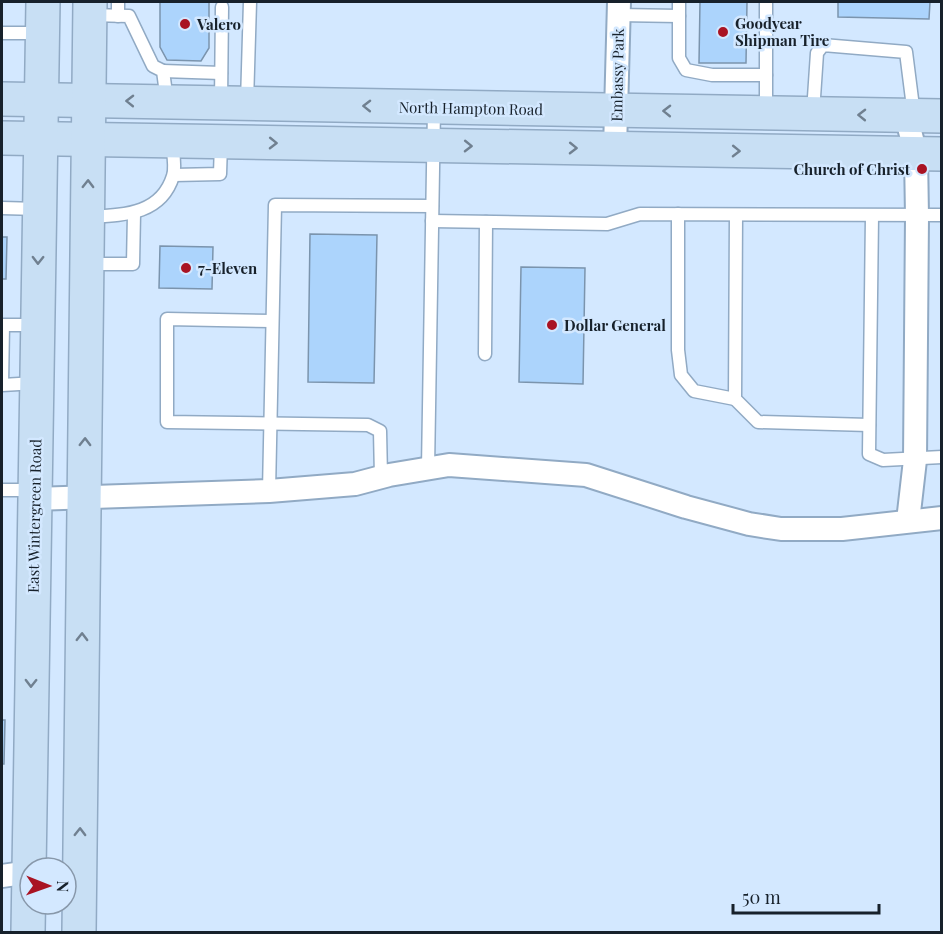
<svg xmlns="http://www.w3.org/2000/svg" width="943" height="934" viewBox="0 0 943 934" font-family="'Playfair Display',serif">
<rect width="100%" height="100%" fill="#d3e8ff"/>
<g fill="#acd4fc" stroke="#7b94ad" stroke-width="1.5">
<polygon points="160,2 209,2 209,48 201,61 167,60 160,47"/>
<polygon points="700,2 747,2 746,63 699,63"/>
<polygon points="838,2 930,2 929,19 838,17"/>
<polygon points="310,234 377,235 374,383 308,382"/>
<polygon points="2,237 7,237 6,279 2,279"/>
<polygon points="160,246 213,247 212,289 159,288"/>
<polygon points="521,267 585,268 583,384 519,382"/>
<polygon points="2,720 5,720 4,764 2,764"/>
</g>
<g fill="none" stroke-linecap="round" stroke-linejoin="round">
<g stroke="#91aac4" stroke-width="15">
<g id="service">
<polyline points="679,2 679,58 686,70 712,75 766,75"/>
<polyline points="90,15 129,16 153,66 163,71 167,101"/>
<polyline points="618,15 679,16"/>
<polyline points="118,16 118,2"/>
<polyline points="2,33 41,33"/>
<polyline points="163,71 221,73"/>
<polyline points="221,102 222,7"/>
<polyline points="247,102 250,2"/>
<polyline points="766,112 766,2"/>
<polyline points="813,112 817,53 823,45 906,52 914,115"/>
<polyline points="174,175 220,174 221,143"/>
<polyline points="2,208 38,209"/>
<polyline points="678,214 678,350 681,375 694,391 735,399"/>
<polyline points="736,215 735,399 758,422 869,425"/>
<polyline points="872,216 869,454 883,460 942,457"/>
<path d="M88,217C123,215 161,215 173,176C176,167 173,153 172,144"/>
<polyline points="432,221 607,224 640,214 942,215"/>
<polyline points="88,264 133,264 134,214"/>
<polyline points="272,321 167,319 167,422 368,425 380,431 381,477"/>
<polyline points="35,325 3,325 2,385 36,383"/>
<polyline points="485,354 486,222"/>
<polyline points="428,468 434,109"/>
<polyline points="2,490 21,490 31,496"/>
<polyline points="269,491 275,205 432,206"/>
</g>
</g>
<g stroke="#91aac4" stroke-width="26">
<g id="minor">
<polyline points="906,116 916,154 917,217 915,460 908,521"/>
<polyline points="615,149 619,2"/>
<polyline points="34,499 269,491 355,484 389,475 449,465 586,475 686,507 749,524 781,529 842,529 942,518"/>
<polyline points="2,876 30,872"/>
</g>
</g>
<g stroke="#91aac4" stroke-width="36">
<g id="secondary">
<polyline points="2,99 942,116"/>
<polyline points="2,138 942,154"/>
<polyline points="28,932 43,2"/>
<polyline points="79,932 90,2"/>
</g>
</g>
<use href="#service" stroke="#fff" stroke-width="12"/>
<use href="#minor" stroke="#fff" stroke-width="22"/>
<use href="#secondary" stroke="#c8dff4" stroke-width="33"/>
</g>
<defs><path id="oneway-chevron" d="M-2-3.5L2.5 0L-2 3.5" fill="none" stroke-width="1.6" stroke-linecap="round" stroke-linejoin="round" transform="scale(1.5)"/></defs>
<g stroke="#708090">
<use href="#oneway-chevron" transform="translate(130 101) rotate(-179)"/>
<use href="#oneway-chevron" transform="translate(367 106) rotate(-179)"/>
<use href="#oneway-chevron" transform="translate(667 111) rotate(-179)"/>
<use href="#oneway-chevron" transform="translate(862 115) rotate(-179)"/>
<use href="#oneway-chevron" transform="translate(273 143) rotate(1)"/>
<use href="#oneway-chevron" transform="translate(468 146) rotate(1)"/>
<use href="#oneway-chevron" transform="translate(573 148) rotate(1)"/>
<use href="#oneway-chevron" transform="translate(736 151) rotate(1)"/>
<use href="#oneway-chevron" transform="translate(88 184) rotate(-89)"/>
<use href="#oneway-chevron" transform="translate(38 260) rotate(91)"/>
<use href="#oneway-chevron" transform="translate(85 442) rotate(-89)"/>
<use href="#oneway-chevron" transform="translate(82 637) rotate(-89)"/>
<use href="#oneway-chevron" transform="translate(31 683) rotate(91)"/>
<use href="#oneway-chevron" transform="translate(80 832) rotate(-89)"/>
</g>
<g fill="#a91323" stroke="#d3e8ff" stroke-width="2">
<circle cx="185" cy="24" r="6"/>
<circle cx="723" cy="32" r="6"/>
<circle cx="922" cy="169" r="6"/>
<circle cx="186" cy="268" r="6"/>
<circle cx="552" cy="325" r="6"/>
</g>
<g text-anchor="middle" dominant-baseline="central" stroke-width="5" stroke-linejoin="round" paint-order="stroke">
<g font-size="15" font-weight="bold" fill="#17212b" stroke="#d3e8ff" text-anchor="start">
<text x="735" y="23">Goodyear<tspan x="735" dy="17">Shipman Tire</tspan></text>
<text x="197" y="24">Valero</text>
<text x="910" y="169" text-anchor="end">Church of Christ</text>
<text x="198" y="268">7-Eleven</text>
<text x="564" y="325">Dollar General</text>
</g>
<g font-size="15" fill="#17212b" stroke="#d3e8ff">
<text transform="translate(617 75) rotate(-89)">Embassy Park</text>
<text transform="translate(471 108) rotate(1)">North Hampton Road</text>
<text transform="translate(34 516) rotate(-89)">East Wintergreen Road</text>
</g>
</g>
<rect width="943" height="934" fill="none" stroke="#17212b" stroke-width="6"/>
<g transform="translate(48 886) rotate(91)"><circle r="28" fill="#d3e8ff" stroke="#8898aa" stroke-width="1.5"/>
<path d="M0-4.5L10 22L0 15L-10 22Z" fill="#a91323"/>
<text y="-9" font-size="16" font-weight="bold" text-anchor="middle" fill="#17212b">N</text>
</g>
<path d="M733 904v9h146v-9" fill="none" stroke="#17212b" stroke-width="3"/>
<text x="742" y="904" font-size="18" fill="#17212b" stroke="#d3e8ff" stroke-width="4.5" paint-order="stroke">50 m</text>
</svg>
